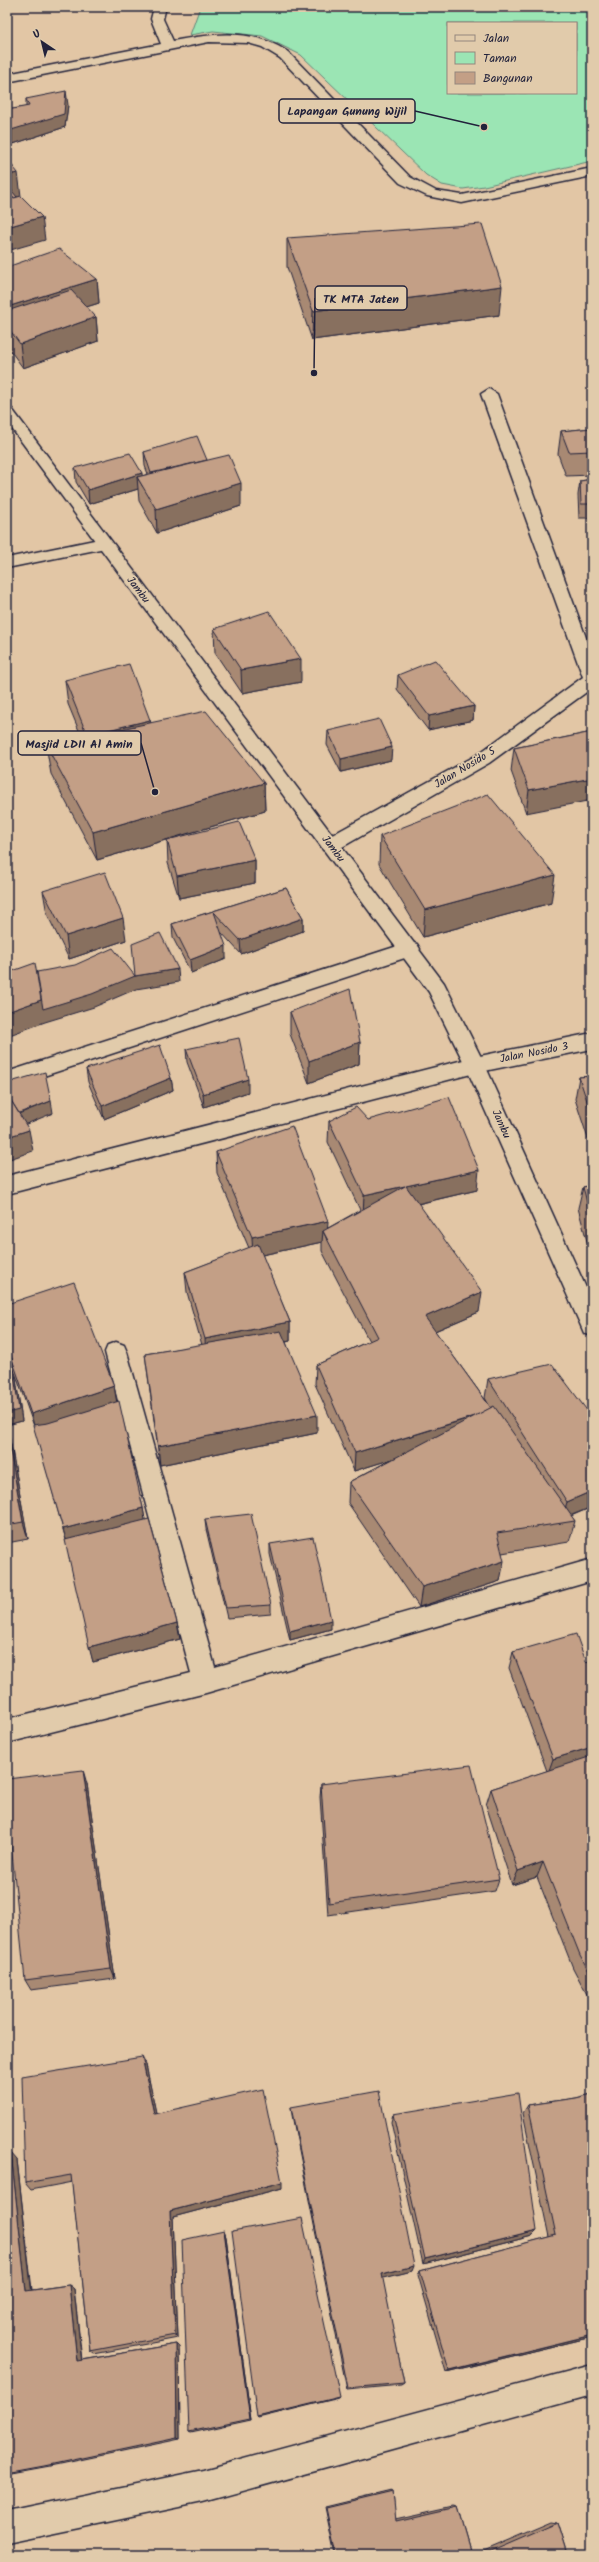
<svg xmlns="http://www.w3.org/2000/svg" width="599" height="2562" viewBox="0 0 599 2562" font-family="Kalam,sans-serif">
<rect width="100%" height="100%" fill="#e2c6a5"/>
<filter id="ink" filterUnits="userSpaceOnUse"><feTurbulence type="fractalNoise" baseFrequency=".025" numOctaves="2"/><feDisplacementMap in="SourceGraphic" scale="8" xChannelSelector="R" yChannelSelector="G"/><feConvolveMatrix kernelMatrix="1 2 1 2 8 2 1 2 1" color-interpolation-filters="sRGB"/></filter>
<g filter="url(#ink)">
<path fill="#9be5b4" stroke="#5e8478" fill-rule="evenodd" d="M200,7H592V161L484,186L463,189L442,185L426,175L301,55L262,36L213,31L190,35ZM448,23H576V93H448Z"/>
<g fill="none" stroke-linecap="round" stroke-linejoin="round">
<g stroke="#22223b" stroke-width="3">
<g id="minor">
<path d="M154,7H166L163,19L173,41C214,33 252,28 288,52L410,177L436,191L462,195L592,168V176L462,203L427,196L400,183L280,58L262,47L248,43L209,42L7,82V74L161,44L151,19Z"/>
<polygon points="489,389 497,394 592,654 592,688 489,763 337,850 330,852 323,850 321,845 323,840 477,755 583,677 481,394"/>
<polygon points="104,538 112,543 110,547 7,568 7,558"/>
<polygon points="410,942 417,944 420,949 417,954 7,1088 7,1072"/>
<polygon points="592,1033 592,1049 475,1073 7,1194 7,1176 475,1057"/>
<polygon points="116,1342 124,1345 127,1352 215,1667 592,1559 592,1581 206,1693 7,1743 7,1719 191,1673 105,1352 108,1345"/>
<polygon points="592,2365 592,2395 203,2502 7,2543 7,2511 203,2470"/>
</g>
</g>
<g stroke="#22223b" stroke-width="3">
<polygon id="tertiary" points="7,407 12,409 444,983 485,1065 592,1301 592,1336 584,1333 581,1326 465,1065 429,992 7,422"/>
</g>
<use href="#minor" fill="#e1cbab" fill-rule="evenodd"/>
<use href="#tertiary" fill="#e1cbab" fill-rule="evenodd"/>
</g>
<g fill="#a88973" stroke="#22223b">
<polygon points="26,99 68,105 65,127 10,145 7,142 7,110 26,107"/>
<polygon points="287,238 499,315 312,340 287,267"/>
<polygon points="7,267 97,279 99,303 86,307 96,317 98,341 23,368 7,346"/>
<polygon points="592,428 592,475 566,476 558,454 561,431"/>
<polygon points="144,452 207,460 241,506 157,533 139,501 138,489 89,504 76,482 75,468 142,476 148,474 145,466"/>
<polygon points="592,479 592,518 579,518 578,495 580,481"/>
<polygon points="214,629 301,682 242,693 215,653"/>
<polygon points="398,675 474,706 473,720 428,730 397,689"/>
<polygon points="65,680 150,720 151,723 264,783 265,811 97,860 51,774 46,745 82,738 68,704"/>
<polygon points="328,731 391,760 341,772 327,745"/>
<polygon points="592,732 526,813 511,771 514,748"/>
<polygon points="380,836 551,903 423,937 379,864"/>
<polygon points="167,840 255,860 255,883 179,898 168,863"/>
<polygon points="286,888 303,918 303,931 241,954 221,932 226,959 191,973 173,938 172,924"/>
<polygon points="43,891 126,940 69,959 47,914"/>
<polygon points="290,1012 360,1042 359,1064 309,1083 290,1034"/>
<polygon points="186,1049 248,1092 204,1107 187,1062"/>
<polygon points="86,1069 171,1078 173,1090 104,1119 88,1082"/>
<polygon points="592,1076 592,1151 575,1099 579,1077"/>
<polygon points="368,1120 477,1190 418,1204 479,1312 435,1331 489,1405 485,1398 488,1379 592,1417 592,1507 571,1516 575,1521 569,1542 502,1553 500,1581 419,1607 348,1503 349,1482 392,1459 354,1471 315,1384 316,1365 369,1341 322,1251 322,1242 262,1255 290,1322 290,1341 286,1342 317,1433 160,1465 145,1354 202,1345 187,1292 185,1272 249,1248 217,1173 216,1152 328,1228 360,1210 328,1142 329,1121"/>
<polygon points="592,1185 592,1256 591,1256 578,1208 583,1187"/>
<polygon points="7,1304 114,1386 117,1402 143,1508 145,1520 180,1639 93,1662 66,1540 35,1429 15,1373 22,1421 7,1425"/>
<polygon points="7,1428 9,1434 28,1539 7,1543"/>
<polygon points="205,1519 271,1605 271,1614 227,1618 206,1529"/>
<polygon points="270,1544 331,1629 290,1640 270,1554"/>
<polygon points="513,1652 586,1662 592,1660 592,2004 573,1968 537,1877 512,1885 486,1805 491,1789 547,1771 509,1668"/>
<polygon points="87,1784 115,1979 31,1990 25,1980"/>
<polygon points="321,1784 499,1879 495,1891 328,1915 320,1797"/>
<polygon points="146,2065 156,2114 282,2188 173,2217 178,2338 94,2354 90,2351 72,2182 31,2190 25,2183"/>
<polygon points="592,2094 592,2337 446,2372 418,2275 420,2271 549,2237 523,2113 528,2105 576,2098"/>
<polygon points="291,2107 412,2271 382,2278 404,2383 401,2385 347,2390 292,2115"/>
<polygon points="393,2114 532,2236 423,2264 391,2122"/>
<polygon points="7,2154 17,2160 32,2290 69,2285 74,2289 82,2360 176,2344 179,2347 180,2439 51,2466 7,2474"/>
<polygon points="224,2231 226,2237 251,2420 191,2433 189,2432"/>
<polygon points="391,2491 393,2492 395,2519 454,2506 458,2507 472,2555 335,2555 325,2507"/>
<polygon points="551,2522 557,2523 567,2555 479,2555 478,2553"/>
</g>
<g fill="#886f5e" stroke="#22223b">
<polygon points="66,91 68,105 65,127 10,145 8,131"/>
<polygon points="18,173 21,196 7,200 7,175"/>
<polygon points="42,217 45,240 7,251 7,227"/>
<polygon points="97,279 99,303 10,331 7,326 7,307"/>
<polygon points="502,286 499,315 312,340 313,311"/>
<polygon points="96,317 98,341 23,368 20,344"/>
<polygon points="142,473 143,487 137,477 138,489 89,504 88,490"/>
<polygon points="241,483 241,506 157,533 156,509"/>
<polygon points="301,659 301,682 242,693 241,670"/>
<polygon points="474,706 473,720 428,730 429,716"/>
<polygon points="150,720 152,743 90,758 87,735"/>
<polygon points="392,747 391,760 341,772 341,759"/>
<polygon points="592,778 592,800 526,813 529,790"/>
<polygon points="264,783 265,811 97,860 93,832"/>
<polygon points="255,860 255,883 179,898 177,876"/>
<polygon points="555,875 551,903 423,937 425,910"/>
<polygon points="123,918 126,940 69,959 66,936"/>
<polygon points="303,918 303,931 241,954 240,940"/>
<polygon points="226,946 226,959 191,973 190,960"/>
<polygon points="178,969 179,982 136,989 94,1007 45,1022 7,1036 7,1012 41,1000 135,976"/>
<polygon points="360,1042 359,1064 309,1083 309,1061"/>
<polygon points="171,1078 173,1090 104,1119 102,1106"/>
<polygon points="248,1079 248,1092 204,1107 203,1094"/>
<polygon points="51,1101 53,1113 19,1127 16,1115"/>
<polygon points="29,1130 33,1151 7,1160 7,1137"/>
<polygon points="479,1170 477,1190 404,1207 406,1186"/>
<polygon points="405,1186 363,1216 364,1195"/>
<polygon points="328,1221 327,1240 323,1231 322,1242 253,1257 252,1237"/>
<polygon points="482,1292 479,1312 423,1336 425,1317"/>
<polygon points="290,1322 290,1341 206,1358 205,1339"/>
<polygon points="7,1350 9,1350 15,1373 22,1421 7,1425"/>
<polygon points="114,1386 118,1409 37,1437 31,1414"/>
<polygon points="493,1411 489,1429 354,1471 355,1453"/>
<polygon points="317,1415 317,1433 160,1465 158,1446"/>
<polygon points="7,1428 9,1434 28,1539 23,1522 7,1434"/>
<polygon points="592,1491 592,1507 562,1519 567,1502"/>
<polygon points="143,1508 146,1525 68,1546 63,1529"/>
<polygon points="504,1561 500,1581 419,1607 422,1587"/>
<polygon points="331,1620 331,1629 290,1640 290,1631"/>
<polygon points="177,1623 180,1639 93,1662 89,1647"/>
<polygon points="592,1747 592,1760 548,1773 553,1759"/>
<polygon points="83,1770 87,1784 115,1979 111,1969"/>
<polygon points="543,1862 537,1877 512,1885 518,1871"/>
<polygon points="142,2057 146,2065 158,2122 154,2114"/>
<polygon points="11,2153 17,2160 32,2295 26,2291"/>
<polygon points="282,2182 282,2188 173,2217 178,2338 175,2335 170,2211"/>
<polygon points="224,2231 226,2237 251,2420 250,2419"/>
<polygon points="537,2231 532,2236 423,2264 425,2259"/>
<polygon points="414,2266 412,2271 380,2279 382,2274"/>
<polygon points="69,2285 74,2289 82,2364 77,2361"/>
<polygon points="592,2335 592,2337 446,2372 449,2370"/>
<polygon points="176,2344 179,2347 180,2439 177,2438"/>
<polygon points="340,2397 339,2398 258,2418 257,2417"/>
</g>
<g fill="#c39f86" stroke="#22223b">
<polygon points="66,91 64,114 8,131 7,130 7,110 29,106 26,99"/>
<polygon points="7,159 18,173 7,175"/>
<polygon points="8,186 17,197 7,200 7,187"/>
<polygon points="21,196 42,217 7,227 7,200"/>
<polygon points="482,224 502,286 313,311 287,238"/>
<polygon points="59,249 97,279 7,307 7,267"/>
<polygon points="71,290 96,317 20,344 7,326 7,311"/>
<polygon points="592,428 592,451 569,452 561,431"/>
<polygon points="197,436 207,460 151,473 144,452"/>
<polygon points="130,453 142,473 88,490 75,468"/>
<polygon points="229,455 241,483 156,509 137,477"/>
<polygon points="592,479 592,504 581,504 580,481"/>
<polygon points="269,611 301,659 241,670 214,629"/>
<polygon points="435,660 474,706 429,716 398,675"/>
<polygon points="129,664 150,720 87,735 65,680"/>
<polygon points="206,711 264,783 93,832 46,745"/>
<polygon points="379,719 392,747 341,759 328,731"/>
<polygon points="592,732 592,778 529,790 514,748"/>
<polygon points="488,794 555,875 425,910 380,836"/>
<polygon points="239,822 255,860 177,876 167,840"/>
<polygon points="105,872 123,918 66,936 43,891"/>
<polygon points="286,888 303,918 240,940 214,912 226,946 190,960 172,924"/>
<polygon points="160,933 178,969 135,976 132,944"/>
<polygon points="113,948 135,976 92,994 43,1009 37,972 75,965"/>
<polygon points="35,963 41,1000 7,1012 7,973"/>
<polygon points="350,989 360,1042 309,1061 290,1012"/>
<polygon points="239,1038 248,1079 203,1094 186,1049"/>
<polygon points="160,1045 171,1078 102,1106 86,1069"/>
<polygon points="45,1072 51,1101 19,1113 7,1094 7,1083"/>
<polygon points="592,1076 592,1116 579,1077"/>
<polygon points="7,1094 29,1130 7,1137"/>
<polygon points="449,1097 479,1170 406,1186 482,1292 425,1317 491,1408 475,1416 355,1453 316,1365 378,1337 323,1231 405,1186 364,1195 329,1121 356,1107 368,1120"/>
<polygon points="292,1126 328,1221 252,1237 216,1152"/>
<polygon points="592,1185 592,1222 583,1187"/>
<polygon points="258,1244 290,1322 205,1339 185,1272"/>
<polygon points="74,1282 114,1386 31,1414 9,1350 7,1350 7,1304"/>
<polygon points="281,1331 317,1415 158,1446 145,1354"/>
<polygon points="12,1362 19,1410 7,1413 7,1364"/>
<polygon points="552,1364 592,1417 592,1491 567,1502 488,1379"/>
<polygon points="119,1401 143,1508 63,1529 33,1425 48,1423"/>
<polygon points="494,1406 575,1521 497,1533 504,1561 422,1587 349,1482"/>
<polygon points="7,1434 23,1522 7,1525"/>
<polygon points="251,1514 271,1605 226,1608 205,1519"/>
<polygon points="149,1519 177,1623 89,1647 65,1540"/>
<polygon points="313,1537 331,1620 290,1631 270,1544"/>
<polygon points="576,1634 586,1662 592,1660 592,1747 553,1759 513,1652"/>
<polygon points="592,1756 592,1977 580,1955 543,1862 518,1871 491,1789"/>
<polygon points="471,1765 499,1879 329,1903 321,1784"/>
<polygon points="83,1770 111,1969 25,1980 7,1805 7,1779"/>
<polygon points="142,2057 154,2114 263,2089 282,2182 170,2211 175,2335 90,2351 71,2175 25,2183 22,2077"/>
<polygon points="379,2091 414,2266 382,2274 404,2383 348,2388 291,2107"/>
<polygon points="518,2093 537,2231 425,2259 393,2114"/>
<polygon points="592,2094 592,2335 449,2370 420,2271 556,2235 528,2105 576,2098"/>
<polygon points="11,2153 26,2291 69,2285 77,2361 176,2344 177,2438 45,2466 7,2473 7,2154"/>
<polygon points="302,2218 340,2397 257,2417 232,2231"/>
<polygon points="224,2231 250,2419 189,2432 182,2240"/>
<polygon points="393,2492 396,2521 458,2507 472,2555 336,2555 326,2508"/>
<polygon points="557,2523 567,2555 483,2555"/>
</g>
</g>
<g text-anchor="middle" dominant-baseline="central" stroke-width="3.5" stroke-linejoin="round" paint-order="stroke">
<g font-size="11" fill="#22223b" stroke="#e1cbab">
<text transform="translate(138 590) rotate(53)">Jambu</text>
<text transform="translate(465 768) rotate(-31)">Jalan Nosido 5</text>
<text transform="translate(333 849) rotate(53)">Jambu</text>
<text transform="translate(534 1053) rotate(-11)">Jalan Nosido 3</text>
<text transform="translate(501 1124) rotate(66)">Jambu</text>
</g>
</g>
<path fill="none" stroke="#22223b" stroke-width="1.5" d="M484 127L415 111M314 373L315 298M155 792L141 743"/>
<g fill="#22223b" stroke="#e1cbab" stroke-width="1.5">
<circle cx="484" cy="127" r="4"/>
<circle cx="314" cy="373" r="4"/>
<circle cx="155" cy="792" r="4"/>
</g>
<g fill="#e1cbab" stroke="#22223b" stroke-width="1.5">
<rect x="279" y="99" width="136" height="24" rx="4"/>
<rect x="315" y="286" width="92" height="24" rx="4"/>
<rect x="18" y="731" width="123" height="24" rx="4"/>
</g>
<g font-size="12" text-anchor="middle" font-weight="bold" fill="#22223b">
<text x="347" y="115">Lapangan Gunung Wijil</text>
<text x="361" y="303">TK MTA Jaten</text>
<text x="79" y="748">Masjid LDII Al Amin</text>
</g>
<rect width="599" height="2562" fill="none" stroke="#e1cbab" stroke-width="24"/>
<rect x="12" y="12" width="575" height="2538" fill="none" stroke="#22223b" stroke-width="1.5" filter="url(#ink)"/>
<rect x="447" y="22" width="130" height="72" fill="#e1cbab" stroke="#95877e"/>
<rect x="455" y="35" width="20" height="6" fill="#e1cbab" stroke="#95877e"/>
<text x="483" y="42" font-size="12" fill="#22223b">Jalan</text>
<rect x="455" y="52" width="20" height="12" fill="#9be5b4" stroke="#95877e"/>
<text x="483" y="62" font-size="12" fill="#22223b">Taman</text>
<rect x="455" y="72" width="20" height="12" fill="#c39f86" stroke="#95877e"/>
<text x="483" y="82" font-size="12" fill="#22223b">Bangunan</text>
<g transform="translate(42 42) rotate(325)" stroke="#e1cbab" stroke-width="3" paint-order="stroke">
<path d="M0-3L7 15L0 10L-7 15Z" fill="#22223b"/>
<text y="-6" font-size="11" font-weight="bold" text-anchor="middle" fill="#22223b">U</text>
</g>
</svg>
